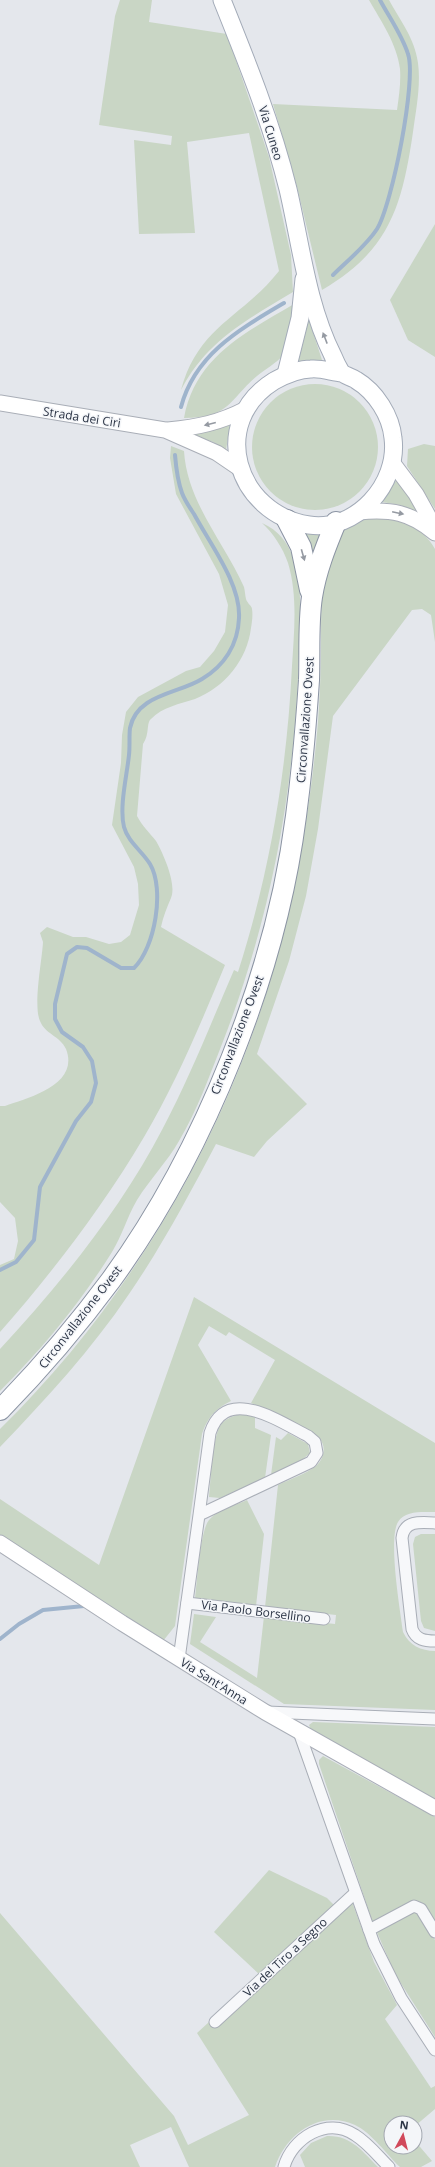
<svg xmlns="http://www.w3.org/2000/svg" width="435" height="2167" viewBox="0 0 435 2167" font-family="'Open Sans',sans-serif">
<rect width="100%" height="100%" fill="#e4e7ec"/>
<g fill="#c9d6c5">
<path d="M120,0H152L149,22L227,34L269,157L291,255L293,292C247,320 207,340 181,390C198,326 243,317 279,271L249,133L187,142L195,233L139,234L134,140L171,145L172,136L99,125L115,16Z"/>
<path d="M369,0H389C400,20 415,39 418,63C421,85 416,110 413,132C402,206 390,250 322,290L297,187L273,104L397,110C399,96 401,82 400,69C397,44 381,21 369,0Z"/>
<polygon points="435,224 435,357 408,340 390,300"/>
<path d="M294,304C293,317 290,343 283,355C277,363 265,369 257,376C228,401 230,418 184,418C195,357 245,333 294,304Z"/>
<polygon points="307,306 311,326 322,360 297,361 302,347"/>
<circle cx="315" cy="447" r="63"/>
<polygon points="230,425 226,450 213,442 191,434"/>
<polygon points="424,444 435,446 435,509 407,466 408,449"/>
<path d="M171,446L184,451C187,502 224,542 244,587C245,591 245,595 246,599C247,603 252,606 252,609C253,615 252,622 251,628C247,660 225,687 195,699C180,704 162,707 151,719C146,723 150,734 143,744L137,816C142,826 150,833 156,841C163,853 177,884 171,898C167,907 163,917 161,927L225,965C201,1023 176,1083 144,1137C104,1205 52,1273 0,1332V1265L14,1259L18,1241L15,1218L0,1202V1106H5C28,1098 80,1085 66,1049C60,1036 45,1034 40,1021C33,1005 42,961 43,942L40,933L47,927L73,937H86L109,944L121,942L130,935L139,905L138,884L134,867L112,825L121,763L122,735L126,712L138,697L186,671L200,667L214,651L225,632L228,605L219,574L176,494L170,458Z"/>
<polygon points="397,479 423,516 400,505 382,502"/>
<path d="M376,518C401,519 422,526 435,549V642L431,615L422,609L412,610L333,716L318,829L306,896L289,961L257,1054L307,1104L267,1141L254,1157L216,1144C189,1195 162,1246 129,1294C92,1349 46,1399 0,1447V1429C161,1271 269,1058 304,834C310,797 315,759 318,722C320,694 321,667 321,640C321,618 321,594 326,573C328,565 332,557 335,549C338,543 339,535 343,530C350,521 366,519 376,518Z"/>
<path d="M262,523C309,543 300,611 299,653C295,788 271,919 222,1044C209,1077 197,1111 179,1141C167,1162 150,1179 137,1200C127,1217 122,1236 112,1252C81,1302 42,1349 0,1391V1349C62,1282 121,1209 163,1128C190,1077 211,1023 234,970L238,972C270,872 287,770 292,666C294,632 298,596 288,563C283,548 273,533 262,523Z"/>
<polygon points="301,532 325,533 313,572"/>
<path d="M194,1297L435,1443V1512C423,1512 405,1510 398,1522C388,1539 400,1609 403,1632C409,1645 421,1651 435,1651V1710L284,1704L190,1644L194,1614L216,1617L200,1642L257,1678L264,1616L335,1624L336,1615L265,1607L278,1485C290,1479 306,1474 316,1466C324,1459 327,1446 319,1438C308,1426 268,1411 251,1403L275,1360L229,1332L226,1336L209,1326L198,1345L231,1401C215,1409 208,1417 202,1434L175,1626L163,1641L0,1535V1499L99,1565Z"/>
<path d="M241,1414L255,1417V1428L271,1435L265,1478L220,1498L209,1497C211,1479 212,1441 220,1426C224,1419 233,1416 241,1414Z"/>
<polygon points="288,1433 308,1444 310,1453 303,1459 271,1475 276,1437 281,1440"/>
<path d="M247,1500L264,1534L256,1606L195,1599C197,1583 200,1531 209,1520C217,1510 236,1505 247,1500Z"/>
<polygon points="421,1534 435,1534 435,1631 424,1628 421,1621 413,1544 415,1537"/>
<polygon points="313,1722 435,1727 435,1799 311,1730 309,1725"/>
<polygon points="323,1756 435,1817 435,1924 422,1903 416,1900 373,1923 319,1764 319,1760"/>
<polygon points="269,1870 327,1898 334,1905 260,1975 214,1932"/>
<path d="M352,1902L374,1962L397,2005L385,2019L431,2088L435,2086V2109L415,2126V2123H391V2147H415V2141L432,2161L421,2167H400C386,2154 372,2133 355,2125C320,2109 286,2134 275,2167H189L171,2127L130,2145L140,2167H0V1913L174,2116L188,2145L249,2115L197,2033L209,2022L215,2028Z"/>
<polygon points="410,1910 418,1913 435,1940 435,2037 395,1974 376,1930"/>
<path d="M327,2136C351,2135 363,2152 378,2167H305L300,2155L311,2143Z"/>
</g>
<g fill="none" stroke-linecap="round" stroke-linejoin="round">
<g stroke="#9fb4cc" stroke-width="4">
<path d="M333,275C347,261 366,246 377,229C392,205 417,79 408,54C402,35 389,17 380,0"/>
<path d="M181,407C195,354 240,329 284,303"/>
<path d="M0,1270L16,1262L34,1240L40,1187L76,1121L91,1102L96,1083L92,1061L83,1047L62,1032L55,1019V1004L67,954L77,947L87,948L121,968H134C155,948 165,889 150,864C142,851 128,842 124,827C119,807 127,775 129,755C130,746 129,736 130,728C137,694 178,694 202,679C224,666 238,645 239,618C241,584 210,544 194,514C190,508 185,501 182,493C178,482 176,467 175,455"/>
<polyline points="0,1639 19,1624 43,1610 84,1606"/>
</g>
<g stroke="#a9aeb7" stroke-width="13">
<g id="street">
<path d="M435,1523C421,1522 404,1520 402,1538L412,1629C416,1640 425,1641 435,1641"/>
<polyline points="187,1603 324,1619"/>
<path d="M179,1659L199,1515L311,1462L317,1453L315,1442L308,1436C280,1422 226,1384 210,1433L199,1515"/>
<polyline points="267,1712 435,1719"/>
<polyline points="299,1732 374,1944 401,1998 435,2050"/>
<polyline points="369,1930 414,1906 421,1909 435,1932"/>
<polyline points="215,2022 355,1893"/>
<path d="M284,2167C292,2138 327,2116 355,2135C368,2143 378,2156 389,2167"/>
</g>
</g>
<g stroke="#a9aeb7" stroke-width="17">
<g id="secondary">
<polyline points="0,403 165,430 217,453 239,468"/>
<path d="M168,430C198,427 219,423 246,409"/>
<polyline points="392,462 416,494 435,528"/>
<path d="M359,512C391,509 410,512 435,533"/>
<polyline points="0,1543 122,1623 265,1712 435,1808"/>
</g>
</g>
<g stroke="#a3abb8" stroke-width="19">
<g id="primary">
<path d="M222,0C247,62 272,124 288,189C301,245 307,304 333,356C335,361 338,367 341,372C345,376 352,377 356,380C376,392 391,416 393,438C399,484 356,532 309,525C236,514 208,422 274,381C285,375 298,369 311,369C321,368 332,372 342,373"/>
<polyline points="286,374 300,318 304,279"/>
</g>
</g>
<g stroke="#8b94a3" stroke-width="22">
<g id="highway">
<polyline points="287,520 301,547 310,590"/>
<path d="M0,1410C40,1369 77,1326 111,1280C205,1151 276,973 296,816C302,771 306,725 309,680C310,652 308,623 312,597C316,571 326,546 336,522"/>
</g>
</g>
<use href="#street" stroke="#f7f8fa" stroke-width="11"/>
<use href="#secondary" stroke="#fff" stroke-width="15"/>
<use href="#primary" stroke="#fff" stroke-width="17"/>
<use href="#highway" stroke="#fff" stroke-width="20"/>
</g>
<defs><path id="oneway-solid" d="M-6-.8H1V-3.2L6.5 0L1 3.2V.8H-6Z"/></defs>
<g fill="#959aa2">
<use href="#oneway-solid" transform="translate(325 338) rotate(-111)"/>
<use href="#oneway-solid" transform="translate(210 424) rotate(166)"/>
<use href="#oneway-solid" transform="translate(398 513) rotate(12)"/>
<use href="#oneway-solid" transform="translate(303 555) rotate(74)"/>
</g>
<g text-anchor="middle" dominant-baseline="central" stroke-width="3" stroke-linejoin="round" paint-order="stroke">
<g font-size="12" fill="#2b3445" stroke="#f4f6f9">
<text transform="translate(271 133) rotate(73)">Via Cuneo</text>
<text transform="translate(82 417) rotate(9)">Strada dei Ciri</text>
<text transform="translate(305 720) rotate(-86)">Circonvallazione Ovest</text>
<text transform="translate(237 1035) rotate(-69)">Circonvallazione Ovest</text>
<text transform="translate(80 1317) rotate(-52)">Circonvallazione Ovest</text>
<text transform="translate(256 1611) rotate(7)">Via Paolo Borsellino</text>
<text transform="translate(214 1681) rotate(32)">Via Sant'Anna</text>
<text transform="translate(285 1957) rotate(-43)">Via del Tiro a Segno</text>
</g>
</g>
<g transform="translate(403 2135) rotate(7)"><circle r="19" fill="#f4f6f9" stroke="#a4a8b1"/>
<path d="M0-3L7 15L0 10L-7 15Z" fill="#d1495b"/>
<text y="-6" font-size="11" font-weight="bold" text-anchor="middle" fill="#2b3445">N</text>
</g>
</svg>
